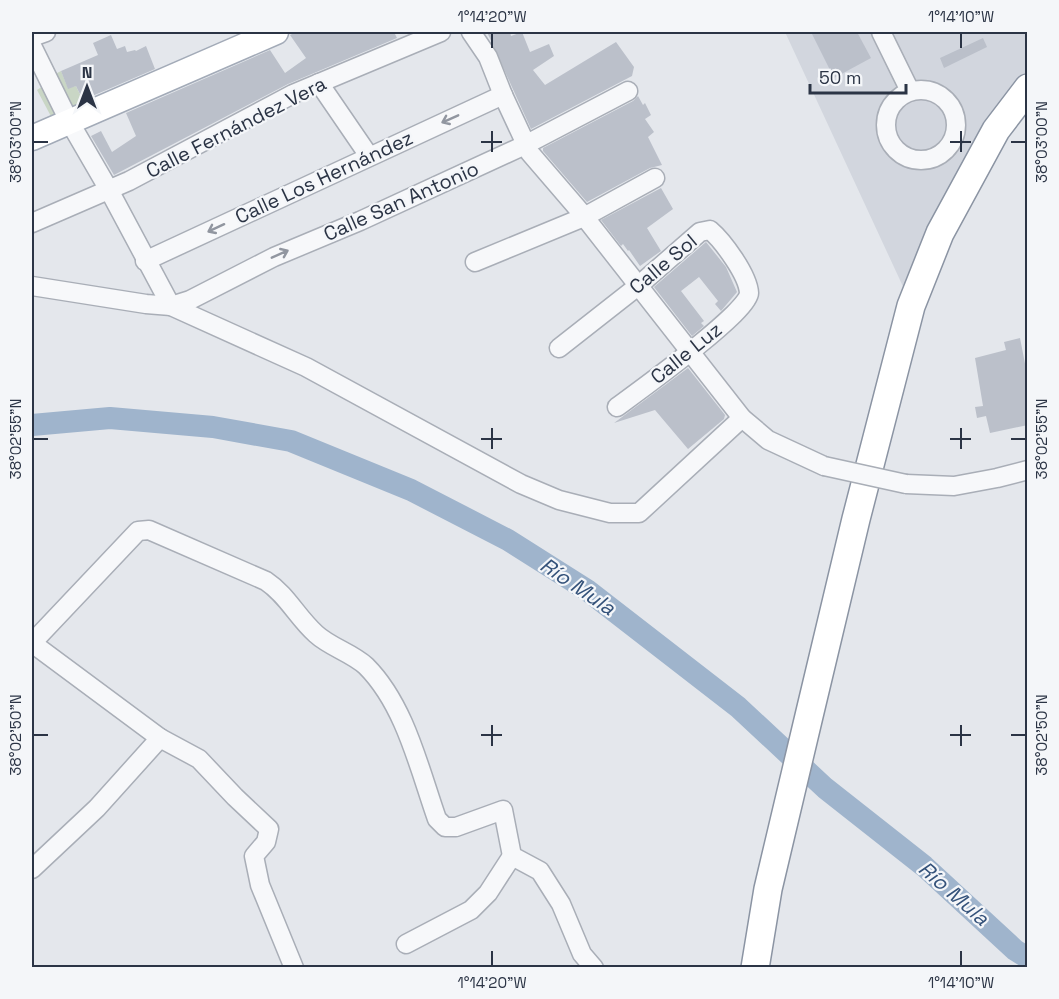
<svg xmlns="http://www.w3.org/2000/svg" width="1059" height="999" viewBox="0 0 1059 999" font-family="'Space Grotesk',sans-serif">
<rect width="100%" height="100%" fill="#e4e7ec"/>
<polygon fill="#d2d6de" points="785,32 1027,32 1027,73 1005,102 906,293"/>
<path fill="#c9d6c5" d="M61,71L68,88L76,86L85,105L54,122L37,90C47,84 50,76 61,71Z"/>
<g fill="none" stroke-linecap="round" stroke-linejoin="round">
<polyline stroke="#9fb4cc" stroke-width="22" points="32,425 110,418 213,427 291,441 411,490 508,540 587,590 738,707 825,788 924,866 1015,950 1028,958"/>
</g>
<g fill="#bbc0ca">
<polygon points="296,32 394,32 397,38 288,84 114,175 91,136 101,131 112,152 136,136 126,113 270,50 285,73 306,58 290,35"/>
<polygon points="487,32 510,32 511,36 522,32 530,52 549,44 554,56 533,70 545,85 616,42 634,67 632,76 531,129"/>
<polygon points="811,32 857,32 871,58 834,78"/>
<polygon points="111,35 117,49 125,46 127,52 135,50 136,51 146,46 155,69 83,100 76,86 68,89 61,71 98,55 93,43"/>
<polygon points="983,38 987,47 944,68 940,58"/>
<polygon points="638,96 643,105 645,103 651,115 645,119 654,132 648,137 662,165 650,168 587,202 543,151 543,148 633,101"/>
<polygon points="661,188 673,209 647,228 661,251 640,266 629,250 628,251 623,244 621,246 601,220"/>
<polygon points="706,242 726,267 737,292 721,311 715,304 718,301 699,277 681,291 704,321 701,323 704,326 692,336 654,287"/>
<polygon points="1020,338 1028,379 1028,425 990,433 986,416 977,418 975,407 983,406 975,358 1006,350 1004,342"/>
<polygon points="688,368 725,415 724,419 688,449 655,410 614,423"/>
</g>
<g fill="none" stroke-linecap="round" stroke-linejoin="round">
<g stroke="#a9aeb7" stroke-width="21">
<g id="minor">
<polyline points="471,32 488,57 503,95 530,153 579,210 742,418 768,440 824,466"/>
<polyline points="881,32 910,91"/>
<polyline points="32,37 46,32"/>
<polyline points="32,46 69,121 109,190 171,306"/>
<polyline points="319,83 369,156"/>
<circle cx="921" cy="125" r="35"/>
<polyline points="32,223 129,181 293,94 441,32"/>
<polyline points="145,261 503,95"/>
<polyline points="475,262 584,217 655,178"/>
<polyline points="32,286 146,304 171,306 306,367 521,484 559,500 610,513 639,513 742,418"/>
<polyline points="171,306 190,300 274,257 360,221 525,145 628,91"/>
<path d="M559,348L638,286L700,232L710,230C723,241 748,275 749,293C750,311 636,393 617,407"/>
<polyline points="906,484 954,486 997,478 1028,470"/>
<path d="M32,643L138,531L149,530L266,581C287,595 297,617 316,634C330,647 352,653 366,666C405,705 419,768 437,819L445,827H456L503,810L512,856L540,871L561,904L582,954L594,968"/>
<polyline points="160,738 199,759 235,797 269,829 266,842 254,856 260,885 294,968"/>
<polyline points="32,869 97,808 160,738 32,643"/>
<polyline points="406,944 471,910 488,893 512,856"/>
</g>
</g>
<g stroke="#a3abb8" stroke-width="27">
<polyline id="major" points="32,138 276,32"/>
</g>
<g stroke="#8b94a3" stroke-width="30">
<polyline id="highway" points="755,968 768,889 809,716 856,519 911,306 940,233 996,130 1028,88"/>
</g>
<use href="#minor" stroke="#f7f8fa" stroke-width="18"/>
<use href="#major" stroke="#fff" stroke-width="24"/>
<use href="#highway" stroke="#fff" stroke-width="27"/>
<g stroke="#a9aeb7" stroke-width="21" stroke-linecap="butt">
<polyline id="minor-bridge" points="824,466 906,484"/>
</g>
<use href="#minor-bridge" stroke="#f7f8fa" stroke-width="18"/>
</g>
<defs><path id="oneway-shaft" d="M-6 0H5M1.5-3L5.5 0L1.5 3" fill="none" stroke-width="1.6" stroke-linecap="round" stroke-linejoin="round" transform="scale(1.5)"/></defs>
<g stroke="#9196a0">
<use href="#oneway-shaft" transform="translate(450 119) rotate(156)"/>
<use href="#oneway-shaft" transform="translate(216 228) rotate(155)"/>
<use href="#oneway-shaft" transform="translate(280 254) rotate(-24)"/>
</g>
<path fill="none" stroke="#2b3445" stroke-width="2" d="M492,33V48M961,33V48M492,131V152M961,131V152M33,142H48M481,142H502M950,142H971M1011,142H1026M492,428V449M961,428V449M33,439H48M481,439H502M950,439H971M1011,439H1026M492,725V746M961,725V746M33,735H48M481,735H502M950,735H971M1011,735H1026M492,951V966M961,951V966"/>
<g text-anchor="middle" dominant-baseline="central" stroke-width="4.5" stroke-linejoin="round" paint-order="stroke">
<g font-size="20" fill="#2b3445" stroke="#f4f6f9">
<text transform="translate(236 127) rotate(-27)">Calle Fernández Vera</text>
<text transform="translate(324 177) rotate(-25)">Calle Los Hernández</text>
<text transform="translate(401 201) rotate(-24)">Calle San Antonio</text>
<text transform="translate(663 264) rotate(-40)">Calle Sol</text>
<text transform="translate(686 353) rotate(-39)">Calle Luz</text>
</g>
<g font-size="21" font-style="italic" fill="#34527a" stroke="#f4f6f9">
<text transform="translate(578 586) rotate(34)">Río Mula</text>
<text transform="translate(954 893) rotate(41)">Río Mula</text>
</g>
</g>
<rect width="1059" height="999" fill="none" stroke="#f4f6f9" stroke-width="66"/>
<g transform="translate(87 87)" stroke="#f4f6f9" stroke-width="4.5" paint-order="stroke">
<path d="M0-4.5L10 22L0 15L-10 22Z" fill="#2b3445"/>
<text y="-9" font-size="16" font-weight="bold" text-anchor="middle" fill="#2b3445">N</text>
</g>
<path d="M810 84v9h96v-9" fill="none" stroke="#2b3445" stroke-width="3"/>
<text x="819" y="84" font-size="18" fill="#2b3445" stroke="#f4f6f9" stroke-width="4.5" paint-order="stroke">50 m</text>
<rect x="33" y="33" width="993" height="933" fill="none" stroke="#2b3445" stroke-width="2"/>
<g font-size="15" text-anchor="middle" fill="#2b3445">
<text x="492" y="22">1°14'20"W</text>
<text x="961" y="22">1°14'10"W</text>
<text transform="translate(16 142) rotate(-90)" y="5">38°03'00"N</text>
<text transform="translate(1042 142) rotate(-90)" y="5">38°03'00"N</text>
<text transform="translate(16 439) rotate(-90)" y="5">38°02'55"N</text>
<text transform="translate(1042 439) rotate(-90)" y="5">38°02'55"N</text>
<text transform="translate(16 735) rotate(-90)" y="5">38°02'50"N</text>
<text transform="translate(1042 735) rotate(-90)" y="5">38°02'50"N</text>
<text x="492" y="988">1°14'20"W</text>
<text x="961" y="988">1°14'10"W</text>
</g>
</svg>
